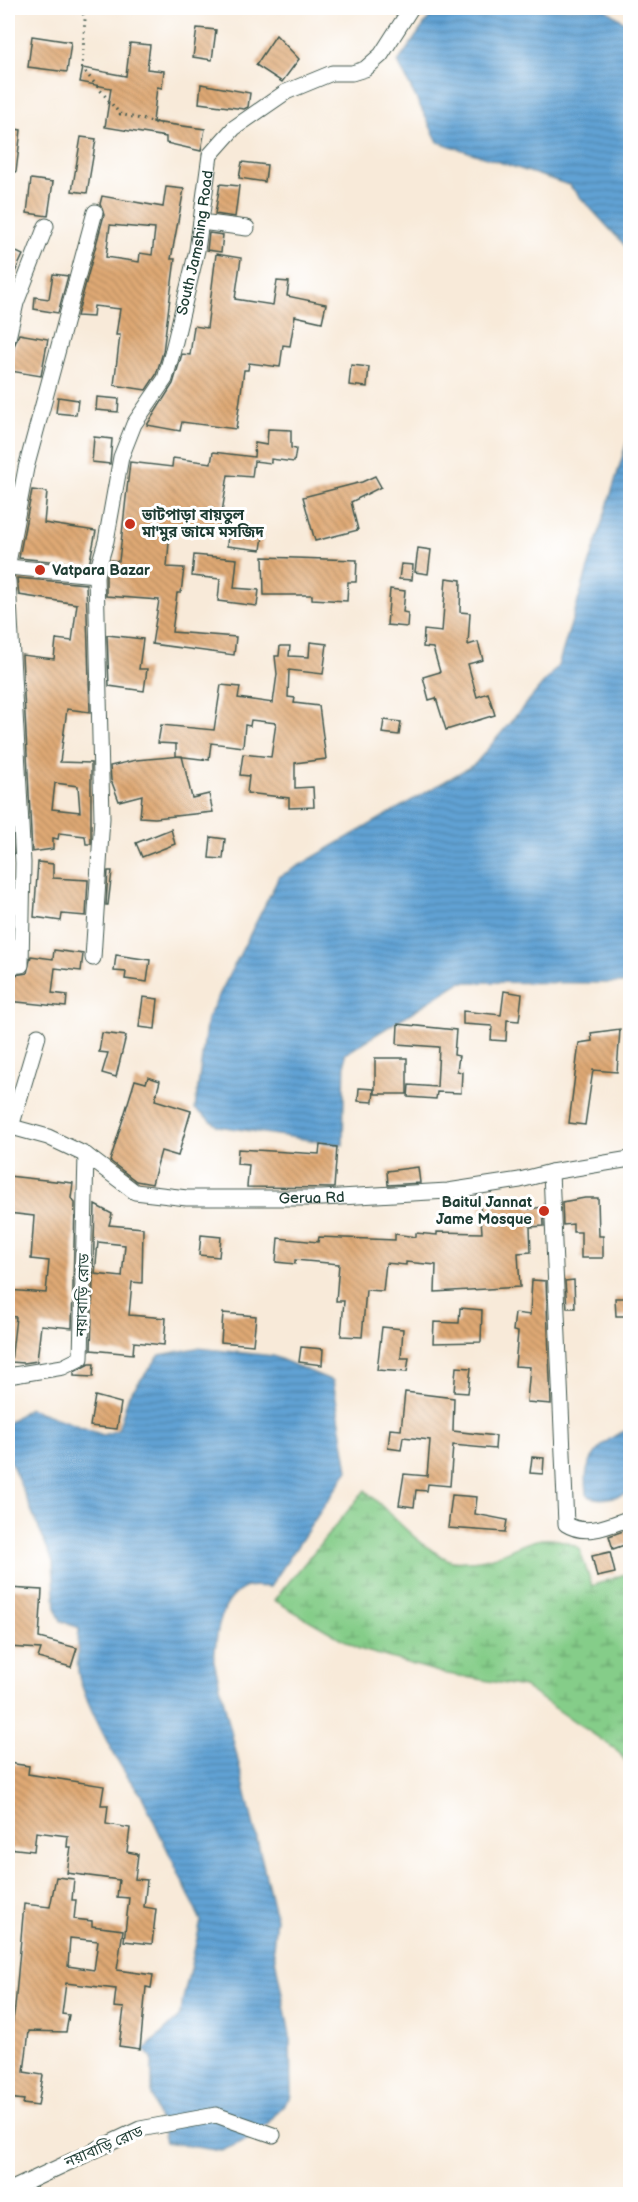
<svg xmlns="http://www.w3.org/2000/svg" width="638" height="2202" viewBox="0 0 638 2202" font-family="'Balsamiq Sans','Noto Sans Bengali',sans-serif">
<defs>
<pattern id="wetland-marsh" width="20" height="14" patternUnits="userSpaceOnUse" patternTransform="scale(1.5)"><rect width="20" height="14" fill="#85cd89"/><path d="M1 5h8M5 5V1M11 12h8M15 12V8" fill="none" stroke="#6ca871"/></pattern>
<pattern id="water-rules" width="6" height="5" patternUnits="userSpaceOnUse" patternTransform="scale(1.5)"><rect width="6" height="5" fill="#60a2d4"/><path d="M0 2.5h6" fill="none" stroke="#4f85ad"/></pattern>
<pattern id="building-back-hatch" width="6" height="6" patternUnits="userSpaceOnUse" patternTransform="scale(1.5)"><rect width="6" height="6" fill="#dfa974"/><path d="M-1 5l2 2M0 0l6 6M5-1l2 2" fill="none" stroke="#b48b60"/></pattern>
</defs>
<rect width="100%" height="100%" fill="#fff"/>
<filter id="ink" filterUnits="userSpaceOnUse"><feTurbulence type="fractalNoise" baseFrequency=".0167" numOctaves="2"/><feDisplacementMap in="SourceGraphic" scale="12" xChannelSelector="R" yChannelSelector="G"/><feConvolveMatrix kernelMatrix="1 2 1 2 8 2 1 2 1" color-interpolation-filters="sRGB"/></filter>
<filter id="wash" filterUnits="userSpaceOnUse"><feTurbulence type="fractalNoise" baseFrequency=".008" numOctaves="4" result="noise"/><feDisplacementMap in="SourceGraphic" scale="24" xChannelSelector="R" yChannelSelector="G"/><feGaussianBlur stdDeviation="1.35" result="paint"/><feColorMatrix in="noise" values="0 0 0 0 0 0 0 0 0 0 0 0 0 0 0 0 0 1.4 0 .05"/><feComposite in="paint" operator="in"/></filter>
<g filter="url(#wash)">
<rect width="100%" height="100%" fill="#f8ead9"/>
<path fill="url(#wetland-marsh)" stroke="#52855e" stroke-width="1.5" d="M365,1490C391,1514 417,1545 449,1560C454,1563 462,1561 467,1561C515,1561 530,1521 579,1548L592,1586L630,1572V1768L618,1751L524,1687L442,1673L359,1649L274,1600Z"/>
<g fill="url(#water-rules)" stroke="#407084" stroke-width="1.5">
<polygon points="436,8 604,8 630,26 630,251 569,185 438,142 398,62"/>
<polygon points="630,432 630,983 460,982 345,1054 343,1145 218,1126 195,1109 207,1019 279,877 475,764 558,666"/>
<path d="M197,1348L273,1356L333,1381L348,1470L270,1587C264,1587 253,1585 247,1587C219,1598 216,1636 214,1661L276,1918L273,1948L290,2035L291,2096L258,2135L221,2151L165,2142L152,2096V2058L144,2050L179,2017L201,1921L141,1794C121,1773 91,1712 81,1684C75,1667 78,1646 79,1628L61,1621L56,1610L53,1562L8,1455V1423L29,1408L103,1435L118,1430L129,1395L160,1355Z"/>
<path d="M630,1430V1493C617,1496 600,1503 587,1495C587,1488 585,1478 587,1471C591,1452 612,1433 630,1430Z"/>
</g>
<g id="blocks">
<g fill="url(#building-back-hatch)" fill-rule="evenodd">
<polygon points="197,28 216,30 212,60 193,57"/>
<polygon points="276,35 299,59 282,82 256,65"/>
<polygon points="32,36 71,42 67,72 28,67"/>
<polygon points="130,43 150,45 147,69 164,71 162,88 157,87 153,122 205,129 201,151 166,143 166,137 105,127 111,88 80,82 83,68 126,76"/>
<polygon points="201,84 250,93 248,107 244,109 199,103"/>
<polygon points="8,128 21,130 16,172 8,171"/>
<polygon points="81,137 96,139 87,193 72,191"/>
<polygon points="242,162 267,165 265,182 239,178"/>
<polygon points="31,179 53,182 48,216 27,213"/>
<polygon points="220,184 239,186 235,217 215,214"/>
<path d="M166,187L184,189L171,259H175L163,352L156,375L146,390L114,385L120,335H116L120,309L94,306L93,317L77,316L104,215L100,204L102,196L163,207ZM110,225L155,229L152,255L140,253L139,262L106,257Z"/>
<polygon points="209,233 223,235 221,252 207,250"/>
<polygon points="8,248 23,255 8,287"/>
<polygon points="216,254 241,258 235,299 273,305 277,281 289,282 287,296 326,304 322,322 295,316 290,346 283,345 280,367 249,363 248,370 244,370 236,429 182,422 180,431 147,425 173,384 182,354 190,355 194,326 207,328"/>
<polygon points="53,274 68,276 58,313 34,309 35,297 49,299"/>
<polygon points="19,334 48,339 41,376 10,371 14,346"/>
<polygon points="351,365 369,367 367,387 349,385"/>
<polygon points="58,397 78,400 76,415 56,413"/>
<polygon points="97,397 119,399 118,412 96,410"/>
<polygon points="268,429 291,430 291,448 296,449 294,462 271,459 271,463 254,461 252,477 228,475 219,531 201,529 201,533 170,530 167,567 184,568 181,593 177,593 172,632 236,637 234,655 152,644 159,600 106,596 106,576 110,560 119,561 130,462 172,467 173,458 211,463 213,452 254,457 255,443 267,445"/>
<polygon points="94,437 112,439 110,464 92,462"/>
<polygon points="375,476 381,487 351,502 358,530 315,541 303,497 362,482"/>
<polygon points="32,490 47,492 44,523 96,531 89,565 19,558"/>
<polygon points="228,532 263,536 261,550 227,546"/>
<polygon points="418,548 431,550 428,574 415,572"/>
<polygon points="194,555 237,559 234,588 259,590 257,606 218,601 220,579 192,576"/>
<polygon points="263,557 357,560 356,582 348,582 347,601 312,599 312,595 264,595"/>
<polygon points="401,564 413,565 412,580 399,579"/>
<path d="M17,578L86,584L90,712L67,709L60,762L91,763V844H86L85,836L59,833L58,839L53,838V849L32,852L22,655L54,659L56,639L72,641L77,604L19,595ZM55,783L78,786L80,812L52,809Z"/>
<polygon points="446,578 461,580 460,612 470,613 468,645 478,642 483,660 468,664 477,697 488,693 495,715 446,730 436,698 429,700 423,677 440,672 433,648 423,647 424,630 442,632"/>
<polygon points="390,589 405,591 403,612 408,613 407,627 387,625"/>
<polygon points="107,635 143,639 139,669 147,669 144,691 109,686"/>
<polygon points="310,642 327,644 323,674 289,670 288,697 295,698 294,703 319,706 326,759 295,763 295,788 313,787 314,807 289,808 289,798 247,793 249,776 240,775 243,754 271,757 276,723 251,720 250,726 245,725 243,747 211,743 209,760 176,756 176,744 158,743 161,725 214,730 221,685 240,687 238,698 273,703 277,674 275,656 279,656 280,646 290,646 289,656 309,657"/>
<polygon points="384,720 401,722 399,735 382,733"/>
<polygon points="8,755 13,854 8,854"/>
<polygon points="182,756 192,798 209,794 213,812 155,818 140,817 142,795 119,801 111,780 110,766 136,760"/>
<polygon points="171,829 175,844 142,857 136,843"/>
<polygon points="211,837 225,839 223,859 209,858"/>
<polygon points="38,862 53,864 53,878 88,880 86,916 62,914 61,921 34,917"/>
<polygon points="108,871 112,871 108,905 106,905"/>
<polygon points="54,950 83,954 81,971 55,968 52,993 67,995 66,1007 8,1001 8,976 27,973 31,956 53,959"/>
<polygon points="116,955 150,960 147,982 125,979 126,972 114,971"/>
<polygon points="504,991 522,994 519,1021 507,1020 506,1041 491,1040 492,1026 463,1024 463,1011 501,1015"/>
<polygon points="143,997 158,999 155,1029 139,1027"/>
<polygon points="398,1024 456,1030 454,1055 459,1056 457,1071 462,1072 461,1093 437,1092 436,1099 408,1097 409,1085 437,1087 439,1047 397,1044"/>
<polygon points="620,1029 617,1072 593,1070 585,1125 569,1123 579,1043 592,1041 591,1033"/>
<polygon points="102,1033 126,1036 116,1077 102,1073 108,1053 99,1052"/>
<rect x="375" y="1058" width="32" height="36"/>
<polygon points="148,1077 160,1081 155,1100 191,1111 178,1156 161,1151 152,1184 136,1181 110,1161 135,1080 146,1083"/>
<polygon points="359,1088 374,1089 373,1102 358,1101"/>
<polygon points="320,1145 337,1147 334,1188 247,1187 249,1165 237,1164 238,1149 319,1154"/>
<polygon points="418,1167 420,1183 388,1185 387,1171"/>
<polygon points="8,1176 73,1183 71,1198 75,1203 72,1328 41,1325 37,1361 24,1363 11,1362 16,1317 8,1316 8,1290 46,1293 49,1261 31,1259 34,1216 8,1213"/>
<polygon points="585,1198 598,1198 599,1236 603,1236 603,1258 581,1258 581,1232 573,1232 573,1224 563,1225 562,1202"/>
<polygon points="529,1202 529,1209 543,1207 544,1226 530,1227 531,1252 518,1253 520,1287 435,1292 436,1265 406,1262 406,1265 386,1263 383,1291 366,1290 362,1337 341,1336 344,1301 336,1301 339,1264 295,1260 295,1264 276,1262 278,1238 318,1242 319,1237 395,1240 395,1234 416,1237 416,1233 437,1235 437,1232 482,1233 480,1204"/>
<path d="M95,1205L112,1214L109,1225L143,1228L142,1283L132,1282L129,1315L166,1318L164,1345L134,1342L133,1354L91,1350ZM98,1242L125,1245L122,1277L95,1274Z"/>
<polygon points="201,1235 221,1237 219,1257 199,1255"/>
<polygon points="532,1280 546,1281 551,1404 527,1402 530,1367 515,1366 518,1332 513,1331 515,1313 530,1315"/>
<polygon points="574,1280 575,1308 567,1308 565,1281"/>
<polygon points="615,1298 630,1298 630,1316 616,1316"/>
<polygon points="460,1308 482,1310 481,1342 433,1343 434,1322 459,1323"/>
<polygon points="223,1313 256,1316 253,1345 221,1342"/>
<polygon points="382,1327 403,1329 401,1358 409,1358 407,1372 377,1370"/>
<polygon points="301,1347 323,1349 322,1365 299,1362"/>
<polygon points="89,1364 94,1364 93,1377 74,1376 74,1372"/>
<polygon points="456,1367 471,1368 468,1393 454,1392"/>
<polygon points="405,1392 454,1398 453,1431 496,1436 495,1449 453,1445 450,1486 428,1484 427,1491 416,1490 414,1507 399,1505 404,1474 427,1476 430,1440 403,1437 401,1450 388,1448 390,1429 401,1430"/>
<polygon points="95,1396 121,1403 117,1429 90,1426"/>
<polygon points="532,1457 544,1458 543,1474 530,1473"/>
<polygon points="452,1495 477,1497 475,1514 507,1520 505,1532 448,1528"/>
<polygon points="629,1529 630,1543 613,1549 609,1536"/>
<polygon points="610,1552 615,1573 597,1577 592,1556"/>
<polygon points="8,1588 42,1590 39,1638 77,1648 71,1667 38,1658 41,1649 8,1647 12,1605 8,1605"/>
<polygon points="8,1763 29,1766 28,1774 104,1786 101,1805 108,1805 106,1824 130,1828 127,1852 138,1854 135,1879 147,1880 144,1907 156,1909 152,1944 124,1941 129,1898 117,1897 119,1880 67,1873 71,1847 67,1847 68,1836 36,1832 34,1851 8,1848"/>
<path d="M56,1877L74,1879L72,1900H76L74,1919L92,1921V1926L123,1930L117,1970L153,1975L151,1988L146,1987L140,2049L119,2046L124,2008L114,2007L116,1989L66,1983L62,2014L69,2015L66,2032L29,2031L24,2072L43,2075L38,2106L23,2104L24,2100L8,2098V2031L11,2032L15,2007L24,1904L50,1907ZM70,1938L98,1941L94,1970L68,1966Z"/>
</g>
</g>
</g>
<g filter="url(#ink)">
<use href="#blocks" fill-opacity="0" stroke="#40574d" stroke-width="1.5"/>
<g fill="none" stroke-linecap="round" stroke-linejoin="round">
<g stroke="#40574d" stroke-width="17">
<g id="street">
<polyline points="201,222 247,228"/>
<polyline points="8,338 16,303 46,226"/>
<polyline points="8,563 26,468 95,212"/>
<polyline points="8,567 96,575"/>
<polyline points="8,581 23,863 21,965 8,966"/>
<path id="s1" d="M93,958L102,818L96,575L106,541L121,457L134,424L165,379L172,354L197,250L210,155L234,128L286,92L332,73H352L365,69L381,55L411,8"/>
<path id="s2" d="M8,1126L48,1137L86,1155L135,1192L187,1198H322L448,1191L520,1180L551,1172L630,1159"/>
<polyline points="11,1127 38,1036"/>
<path d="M551,1172L566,1524C586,1537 610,1525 630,1518"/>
<polyline points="8,1376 63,1367 81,1358 86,1155"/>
<polyline points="8,2191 140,2129 216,2115 273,2135"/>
</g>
</g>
<polyline stroke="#40574d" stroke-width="3" stroke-dasharray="1.5 4.5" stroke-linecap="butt" points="81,8 85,19 82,68 120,114 161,124"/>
<use href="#street" stroke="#fff" stroke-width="15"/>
</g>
</g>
<g fill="#c8321e" stroke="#fff" stroke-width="2">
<circle cx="130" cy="524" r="6"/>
<circle cx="40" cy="570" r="6"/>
<circle cx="544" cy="1211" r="6"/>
</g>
<g text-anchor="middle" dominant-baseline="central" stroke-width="6" stroke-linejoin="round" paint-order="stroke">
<g font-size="15" fill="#1f3d34" stroke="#fff">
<text stroke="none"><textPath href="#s1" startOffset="734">South Jamshing Road</textPath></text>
<text stroke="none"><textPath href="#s2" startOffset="322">Gerua Rd</textPath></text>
<text transform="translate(83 1295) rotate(-88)">নয়াবাড়ি রোড</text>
<text transform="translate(104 2147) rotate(-23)">নয়াবাড়ি রোড</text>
</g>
<g font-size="15" font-weight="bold" fill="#1f3d34" stroke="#fff" text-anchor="start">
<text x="142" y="515">ভাটপাড়া বায়তুল<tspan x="142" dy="17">মা'মুর জামে মসজিদ</tspan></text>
<text x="52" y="570">Vatpara Bazar</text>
<text x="532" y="1202" text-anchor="end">Baitul Jannat<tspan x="532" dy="17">Jame Mosque</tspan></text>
</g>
</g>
<rect width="638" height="2202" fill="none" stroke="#fff" stroke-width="30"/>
</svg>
